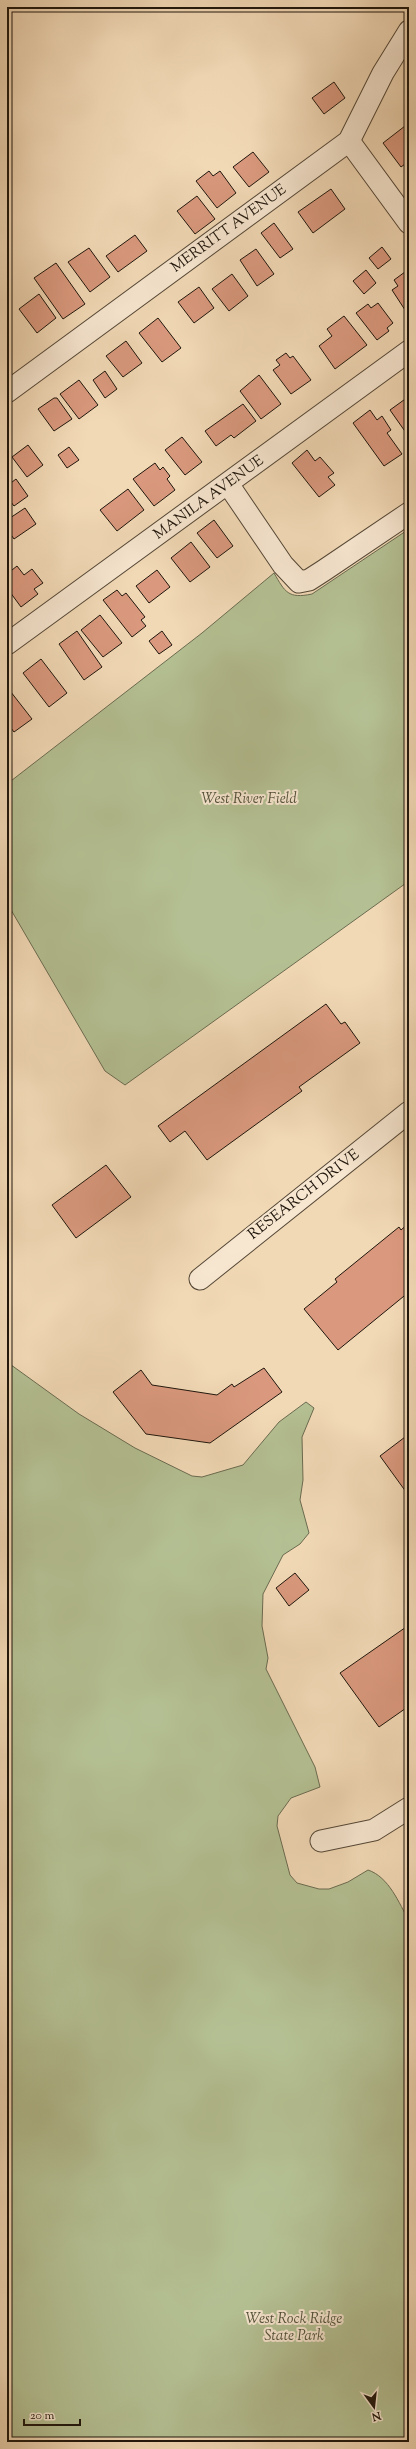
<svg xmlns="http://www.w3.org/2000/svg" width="416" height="2449" viewBox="0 0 416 2449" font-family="'Sorts Mill Goudy',serif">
<rect width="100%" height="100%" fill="#f2d9b6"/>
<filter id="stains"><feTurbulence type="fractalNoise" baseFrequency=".005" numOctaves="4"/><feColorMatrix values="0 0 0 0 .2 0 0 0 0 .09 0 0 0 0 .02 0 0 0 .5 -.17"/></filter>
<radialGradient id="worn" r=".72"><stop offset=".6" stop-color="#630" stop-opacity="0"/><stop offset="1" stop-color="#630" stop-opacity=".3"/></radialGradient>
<g fill="#b4c093" stroke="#6a6b50">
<path d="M409,529V881L125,1085L105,1071L7,903V784L202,633L274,573C285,592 288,599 312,594Z"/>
<path d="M7,1362L79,1414L135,1448L192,1476L202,1477L243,1465L279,1422L306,1402L314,1408L302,1437L303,1480L300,1500L309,1533L300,1544L283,1555L263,1594L262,1626L268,1658L266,1669L315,1767L320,1787L291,1798L278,1816L277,1826L290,1875L297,1883L319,1889H329L348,1882L368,1870C389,1877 399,1903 409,1921V2442H7Z"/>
</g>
<g fill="#da997e" stroke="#1f160c">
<polygon points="334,82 345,98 324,114 312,98"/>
<polygon points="405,126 409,132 409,161 401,167 383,143"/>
<polygon points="253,152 269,172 249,187 233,167"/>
<polygon points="209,171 213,176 220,171 236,193 217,208 196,181"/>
<polygon points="331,189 345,209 313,233 298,212"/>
<polygon points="197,196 215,219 195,234 177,211"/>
<polygon points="274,223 293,249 280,258 261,233"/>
<polygon points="135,235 147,251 118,272 106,256"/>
<polygon points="382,247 391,259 378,269 369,258"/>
<polygon points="89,248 110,277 90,292 68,262"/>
<polygon points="256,249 274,274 257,286 240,260"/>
<polygon points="56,263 85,304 63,319 34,278"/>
<polygon points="409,269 409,312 407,313 392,290 398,286 394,280"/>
<polygon points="366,270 376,283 364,294 353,281"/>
<polygon points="232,274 248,296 229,311 212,289"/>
<polygon points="199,287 214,308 194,323 178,302"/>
<polygon points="39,294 56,318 37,333 19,309"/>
<polygon points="378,303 393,323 387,328 389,331 377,340 356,313 368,304 371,308"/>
<polygon points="344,316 367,345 335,369 319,346 332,336 327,329"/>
<polygon points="158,318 181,348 162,362 139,333"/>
<polygon points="126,341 142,363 123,377 106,356"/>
<polygon points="286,353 290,358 293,356 311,380 291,394 273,370 280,365 276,360"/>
<polygon points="105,371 117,389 105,398 93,380"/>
<polygon points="259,375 281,404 261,419 240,391"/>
<polygon points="79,380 98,405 79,419 60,394"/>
<polygon points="408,397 409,399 409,437 390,410"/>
<polygon points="54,398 57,398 72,419 54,431 38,409"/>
<polygon points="243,404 256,421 234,438 231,435 216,446 205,431"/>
<polygon points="370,410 377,420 382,416 391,430 387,433 402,454 384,466 353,423"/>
<polygon points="182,437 202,462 185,475 165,450"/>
<polygon points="28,445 43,465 27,477 12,457"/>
<polygon points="69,447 79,460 67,468 58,455"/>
<polygon points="307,450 315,461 320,457 334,473 328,477 335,485 319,497 292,463"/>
<polygon points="155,463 160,470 163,467 170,476 167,479 175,490 154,506 133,479"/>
<polygon points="16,479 28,496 14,506 7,497 7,486"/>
<polygon points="128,489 144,510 117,531 100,510"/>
<polygon points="25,508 36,524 14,539 7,529 7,520"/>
<polygon points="214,520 233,546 217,558 197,533"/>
<polygon points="191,542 210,567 190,582 171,558"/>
<polygon points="17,566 24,575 32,569 43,583 34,589 38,594 21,607 7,588 7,574"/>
<polygon points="157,570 170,587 149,603 136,586"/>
<polygon points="117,590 122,596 126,593 145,617 141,620 146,626 132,637 103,600"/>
<polygon points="100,615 122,643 103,657 81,630"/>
<polygon points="77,631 102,667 84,680 59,644"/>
<polygon points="162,631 172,645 159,654 149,641"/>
<polygon points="41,659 67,693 49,707 23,673"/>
<polygon points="7,687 32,719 14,732 7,723"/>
<polygon points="326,1004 341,1024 345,1022 360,1043 299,1087 302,1091 207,1160 185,1131 170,1142 158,1126"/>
<polygon points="106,1165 131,1197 76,1238 52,1205"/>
<polygon points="409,1223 409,1292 338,1350 304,1309 337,1282 335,1279 399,1227 401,1230"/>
<polygon points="264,1368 282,1392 210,1443 146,1434 113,1392 141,1370 152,1385 217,1395 232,1384 234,1387"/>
<polygon points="409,1434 409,1496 380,1456"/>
<polygon points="295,1573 309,1590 289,1606 276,1588"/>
<polygon points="409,1625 409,1706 379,1727 340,1673"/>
</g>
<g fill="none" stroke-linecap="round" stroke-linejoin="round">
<g stroke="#544736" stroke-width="23">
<g id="minor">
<polyline points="349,141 409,223"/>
<polyline points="7,392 349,141 383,73 409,31"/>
<polyline points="228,484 283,565 299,582 309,580 323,571 409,513"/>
<polyline points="7,644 409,351"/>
<polyline points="200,1279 409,1112"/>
<polyline points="321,1841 374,1830 409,1808"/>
</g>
</g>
<use href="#minor" stroke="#f7e6d0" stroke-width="21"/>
</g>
<g text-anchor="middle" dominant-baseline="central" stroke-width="4" stroke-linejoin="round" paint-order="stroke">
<g font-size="15" fill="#1f160c" stroke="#f7e6d0">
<text transform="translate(229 229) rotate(-36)">MERRITT AVENUE</text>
<text transform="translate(209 498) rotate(-36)">MANILA AVENUE</text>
<text transform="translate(304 1195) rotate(-38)">RESEARCH DRIVE</text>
</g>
<g font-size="15" font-style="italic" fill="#53523b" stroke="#f7e6d0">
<text x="249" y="799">West River Field</text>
<text x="294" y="2319">West Rock Ridge<tspan x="294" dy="17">State Park</tspan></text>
</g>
</g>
<rect width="416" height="2449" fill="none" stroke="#f2d9b6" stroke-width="24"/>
<rect x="8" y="8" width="400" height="2433" fill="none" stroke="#1f160c" stroke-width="2"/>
<rect x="12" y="12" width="392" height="2425" fill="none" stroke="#1f160c"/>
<g transform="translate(374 2407) rotate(165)" stroke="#f7e6d0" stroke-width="3" paint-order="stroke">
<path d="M0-3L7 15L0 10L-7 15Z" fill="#1f160c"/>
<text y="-6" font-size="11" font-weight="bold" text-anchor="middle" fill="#1f160c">N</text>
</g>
<path d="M24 2419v6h56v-6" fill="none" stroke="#1f160c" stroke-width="2"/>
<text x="30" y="2419" font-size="12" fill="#1f160c" stroke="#f7e6d0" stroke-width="3" paint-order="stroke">20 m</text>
<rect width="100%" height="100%" filter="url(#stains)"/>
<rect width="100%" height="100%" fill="url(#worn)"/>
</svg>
